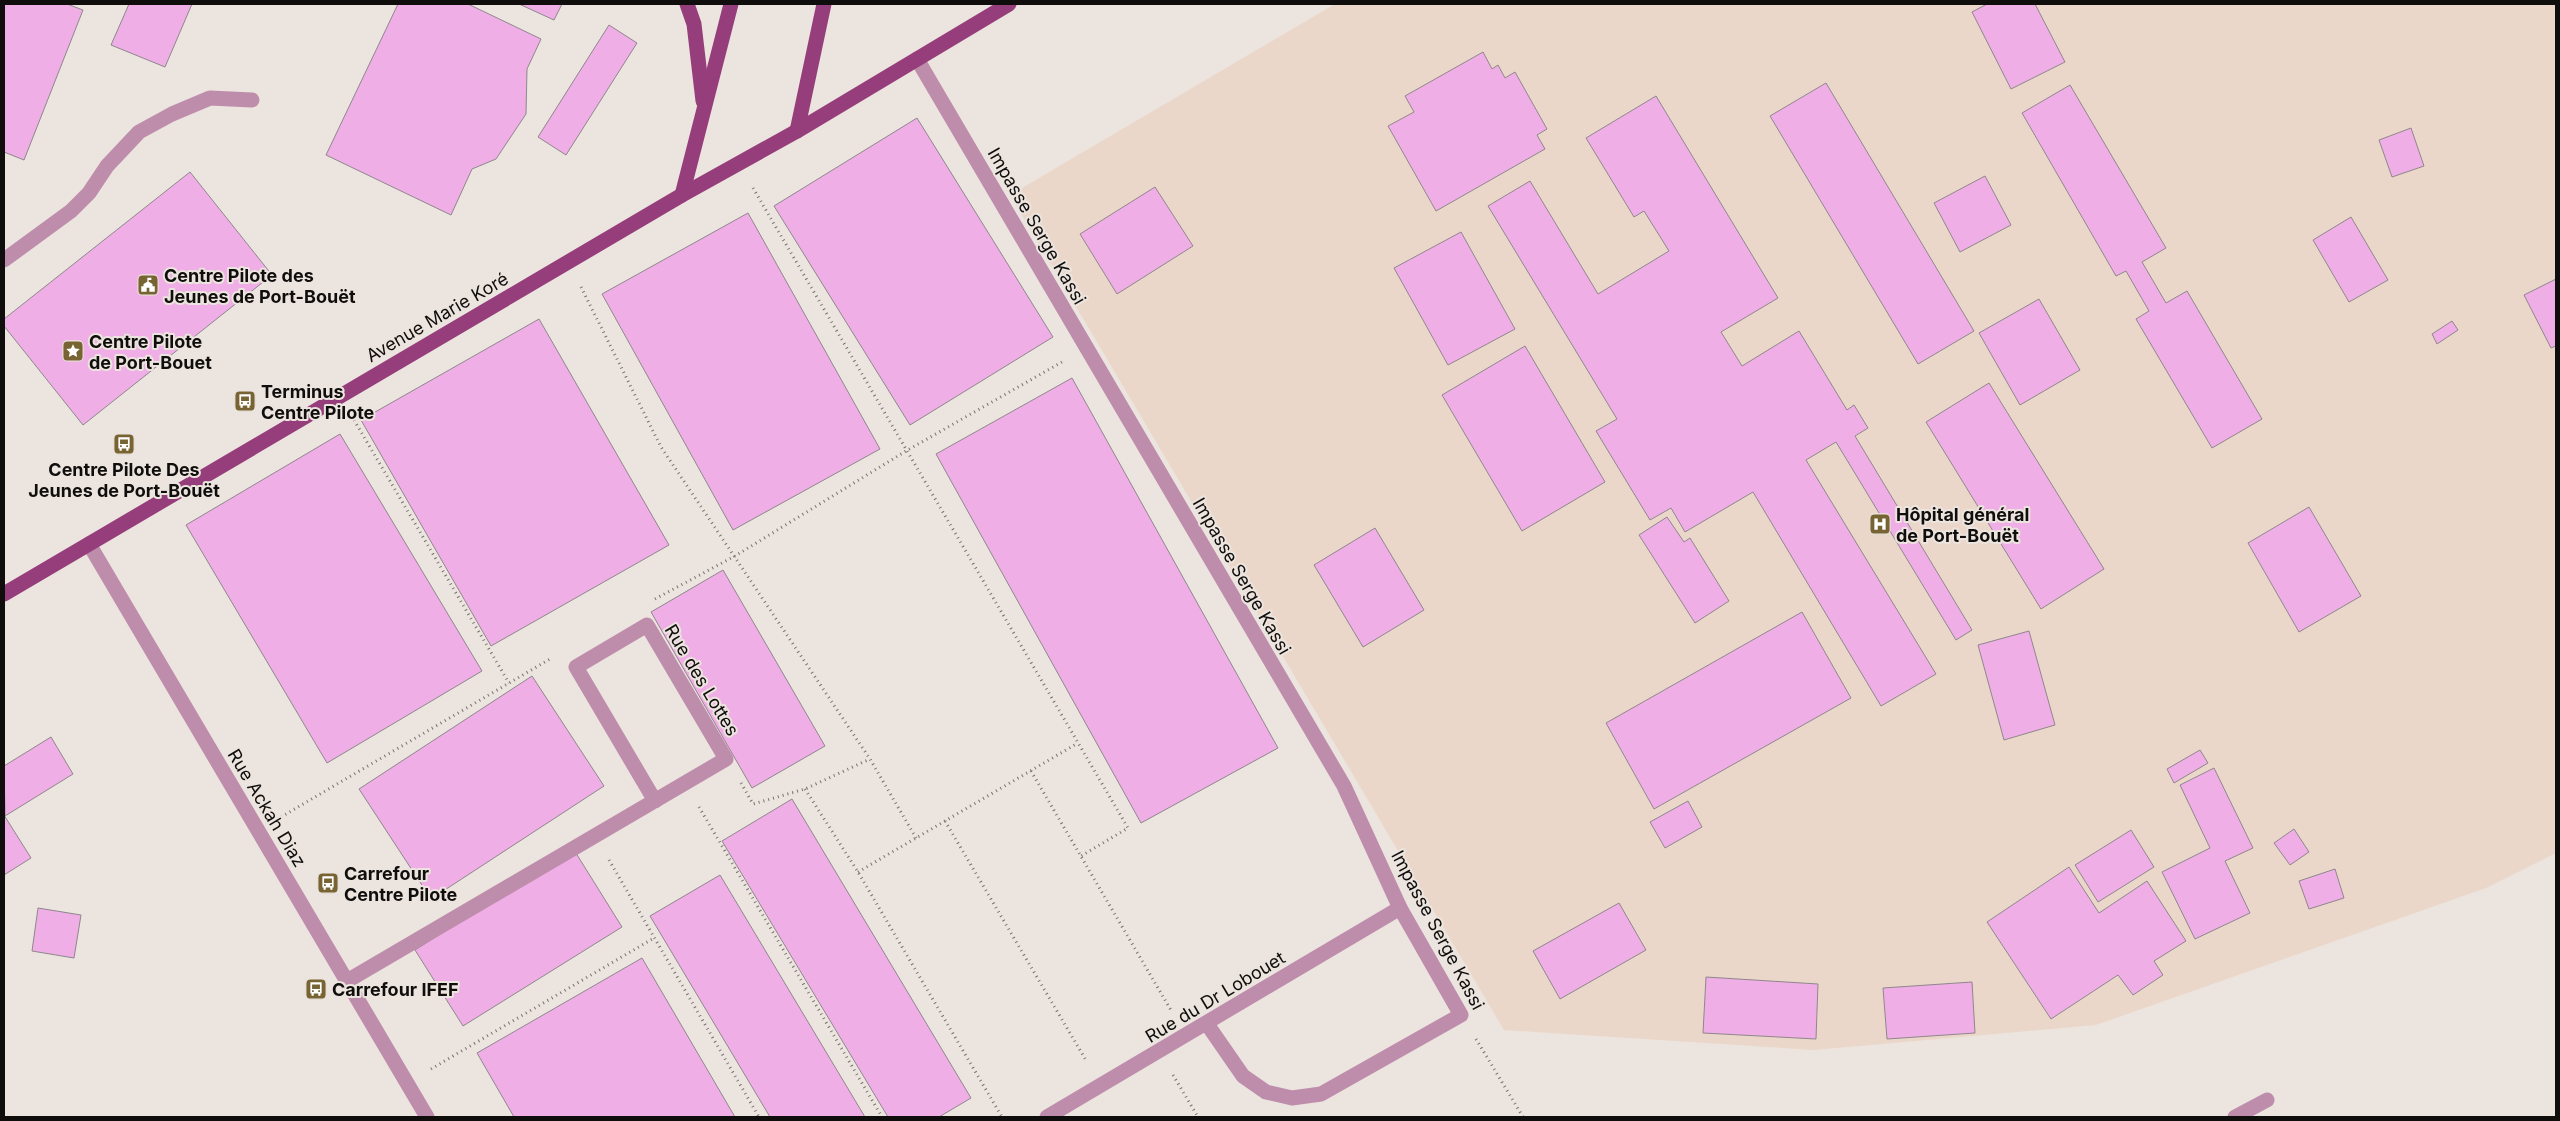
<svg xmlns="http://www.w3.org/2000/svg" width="2560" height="1121" viewBox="0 0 2560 1121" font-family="Inter,sans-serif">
<rect width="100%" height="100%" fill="#ece4de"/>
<polygon fill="#ebd7c9" points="1335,4 2556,4 2556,853 2486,888 2096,1025 1814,1050 1504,1030 1010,195"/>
<g fill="#efaee5" stroke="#8e878c">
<polygon points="4,4 67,4 83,10 24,160 4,152"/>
<polygon points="129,4 192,4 165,67 111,45"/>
<polygon points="398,4 468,4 541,39 527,69 526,114 496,159 472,169 451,215 326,155"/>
<polygon points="519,4 562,4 554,20"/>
<polygon points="1987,4 2035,4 2065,62 2011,89 1972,12"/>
<polygon points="609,25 637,43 566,155 538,137"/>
<polygon points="1483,52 1492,69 1498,65 1505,78 1515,72 1547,129 1537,135 1545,149 1436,211 1388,126 1414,112 1405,96"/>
<polygon points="1826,83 1974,331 1918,364 1770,116"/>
<polygon points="2070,85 2166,248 2142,262 2166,303 2187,291 2262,419 2212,448 2136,319 2149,311 2126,271 2116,276 2022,113"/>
<polygon points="1656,96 1778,298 1721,332 1742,366 1799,331 1847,410 1854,405 1868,428 1855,436 1972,630 1956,640 1836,442 1806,460 1936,674 1881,706 1753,492 1685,532 1671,508 1650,520 1596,431 1617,419 1488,206 1530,181 1598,294 1669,251 1644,211 1634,217 1586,138"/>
<polygon points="917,118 1053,337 910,425 774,206"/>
<polygon points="2411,128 2424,166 2392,177 2379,140"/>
<polygon points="190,172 272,275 83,425 4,326 4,319"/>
<polygon points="1985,176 2011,225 1960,252 1934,203"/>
<polygon points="1155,187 1193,246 1117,294 1080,234"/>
<polygon points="748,213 880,449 733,530 602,294"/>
<polygon points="2351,217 2388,280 2349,302 2313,240"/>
<polygon points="1461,232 1515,329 1448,365 1394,268"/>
<polygon points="2556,279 2556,346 2551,348 2524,295"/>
<polygon points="2039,299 2080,370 2020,405 1979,333"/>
<polygon points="539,319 669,545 491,646 361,420"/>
<polygon points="2452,321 2458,330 2437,344 2432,334"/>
<polygon points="1525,346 1605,482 1522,531 1442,395"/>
<polygon points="1072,378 1278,748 1141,823 936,454"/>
<polygon points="1989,383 2104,569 2041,609 1926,422"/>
<polygon points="340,434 482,671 327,763 186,525"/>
<polygon points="2309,507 2361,596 2299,632 2248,543"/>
<polygon points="1667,517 1684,542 1690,538 1729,601 1695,623 1639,535"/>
<polygon points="1375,528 1424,610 1363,647 1314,565"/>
<polygon points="723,570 825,746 752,788 651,612"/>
<polygon points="1802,612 1851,698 1654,809 1606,723"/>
<polygon points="2029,631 2055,725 2004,740 1978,645"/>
<polygon points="532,676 604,786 431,899 359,789"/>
<polygon points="51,737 73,774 5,816 4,766"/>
<polygon points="2200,750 2208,763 2174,783 2167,769"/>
<polygon points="2214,768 2253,848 2225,861 2250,913 2195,939 2162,872 2210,848 2180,785"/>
<polygon points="792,799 971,1098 939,1117 888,1117 722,841"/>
<polygon points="1688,801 1702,827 1665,848 1650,822"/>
<polygon points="4,815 31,858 4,875"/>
<polygon points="2294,829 2309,852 2290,865 2274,843"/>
<polygon points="2131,830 2154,867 2098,902 2075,865"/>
<polygon points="574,850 622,927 463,1026 415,950"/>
<polygon points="2069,867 2099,913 2147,881 2186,941 2154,961 2163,975 2133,995 2118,975 2051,1019 1987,922"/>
<polygon points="2335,869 2344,898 2309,909 2299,881"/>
<polygon points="720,875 865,1117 770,1117 650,916"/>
<polygon points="1619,903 1646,950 1560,999 1533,951"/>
<polygon points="38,908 81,915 74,958 32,951"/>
<polygon points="642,958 735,1117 514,1117 477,1053"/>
<polygon points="1706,977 1818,984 1816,1039 1703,1033"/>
<polygon points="1972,982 1975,1033 1887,1039 1883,988"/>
</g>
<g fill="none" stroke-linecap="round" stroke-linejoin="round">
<g stroke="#78736f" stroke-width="3" stroke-dasharray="1 4" stroke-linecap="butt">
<polyline points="753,188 1128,828 1081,856"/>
<polyline points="581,287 661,447 870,759 916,838"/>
<polyline points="354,420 509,683"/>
<polyline points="655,599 735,556 906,451 1062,362"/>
<polyline points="1031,771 1172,1012"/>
<polyline points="741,783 753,804 805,789 870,759"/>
<polyline points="805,789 858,872 1002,1117"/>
<polyline points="699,807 882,1117"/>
<polyline points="281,817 550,659"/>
<polyline points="945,821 1087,1062"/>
<polyline points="609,860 759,1117"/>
<polyline points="858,872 1078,743"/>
<polyline points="1476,1039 1523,1117"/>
<polyline points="431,1069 654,938"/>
<polyline points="1173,1075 1198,1117"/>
</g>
<g stroke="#bf8dac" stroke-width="15">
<polyline points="917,59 1344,786 1400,908 1461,1015 1321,1094 1292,1098 1266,1092 1243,1076 1207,1024"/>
<polyline points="4,260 71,211 89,193 107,166 139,132 172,114 210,98 252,100"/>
<polyline points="89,544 427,1117"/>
<polyline points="347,981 726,759 647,625 576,667 655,801"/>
<polyline points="1047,1117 1400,908"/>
<polyline points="2235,1117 2267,1100"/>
</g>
<g stroke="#963e7b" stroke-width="15">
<polyline points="687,4 694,24 703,101"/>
<polyline points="797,131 824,4"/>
<polyline points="682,195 731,4"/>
<polyline points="4,594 682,195 797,131 1009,4"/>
</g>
</g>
<defs>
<g id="civic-square" transform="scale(1.125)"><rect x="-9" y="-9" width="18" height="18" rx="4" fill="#776432" stroke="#ece4de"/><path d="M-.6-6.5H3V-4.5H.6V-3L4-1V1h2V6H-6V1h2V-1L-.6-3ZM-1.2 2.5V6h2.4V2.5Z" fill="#fff"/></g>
<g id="sight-square" transform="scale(1.125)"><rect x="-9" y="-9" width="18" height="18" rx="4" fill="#776432" stroke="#ece4de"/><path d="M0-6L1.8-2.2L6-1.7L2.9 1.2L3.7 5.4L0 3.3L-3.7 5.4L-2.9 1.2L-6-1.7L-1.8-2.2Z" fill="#fff"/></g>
<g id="bus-square" transform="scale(1.125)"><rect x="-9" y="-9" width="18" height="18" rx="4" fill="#776432" stroke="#ece4de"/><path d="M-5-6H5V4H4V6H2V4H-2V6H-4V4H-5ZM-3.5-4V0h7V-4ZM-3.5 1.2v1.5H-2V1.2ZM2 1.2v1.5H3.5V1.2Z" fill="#fff"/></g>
<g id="hospital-square" transform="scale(1.125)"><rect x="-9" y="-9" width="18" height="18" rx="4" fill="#776432" stroke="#ece4de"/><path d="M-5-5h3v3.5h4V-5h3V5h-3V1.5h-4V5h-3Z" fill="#fff"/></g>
</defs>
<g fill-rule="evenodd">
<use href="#civic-square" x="148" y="285"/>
<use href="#sight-square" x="73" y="351"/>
<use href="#bus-square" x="245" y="401"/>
<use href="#bus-square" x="124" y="444"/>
<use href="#hospital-square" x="1880" y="524"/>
<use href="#bus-square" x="328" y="883"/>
<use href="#bus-square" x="316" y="989"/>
</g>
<g text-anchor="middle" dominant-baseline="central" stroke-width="4" stroke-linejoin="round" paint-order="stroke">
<g font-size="18" fill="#100e0c" stroke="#ece4de">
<text transform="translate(1037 226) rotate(60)">Impasse Serge Kassi</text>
<text transform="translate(437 317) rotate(-30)">Avenue Marie Koré</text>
<text transform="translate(1242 576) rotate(60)">Impasse Serge Kassi</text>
<text transform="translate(702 680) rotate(59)">Rue des Lottes</text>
<text transform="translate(267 808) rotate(59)">Rue Ackah Diaz</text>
<text transform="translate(1438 930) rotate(62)">Impasse Serge Kassi</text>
<text transform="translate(1215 997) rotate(-31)">Rue du Dr Lobouet</text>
</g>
<g font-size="18" font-weight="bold" fill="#100e0c" stroke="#ece4de" text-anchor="start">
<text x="164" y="275">Centre Pilote des<tspan x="164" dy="21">Jeunes de Port-Bouët</tspan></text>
<text x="89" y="341">Centre Pilote<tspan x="89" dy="21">de Port-Bouet</tspan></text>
<text x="261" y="391">Terminus<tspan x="261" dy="21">Centre Pilote</tspan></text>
<text x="124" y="469" text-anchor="middle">Centre Pilote Des<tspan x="124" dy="21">Jeunes de Port-Bouët</tspan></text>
<text x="1896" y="514">Hôpital général<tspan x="1896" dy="21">de Port-Bouët</tspan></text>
<text x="344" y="873">Carrefour<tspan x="344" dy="21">Centre Pilote</tspan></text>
<text x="332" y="989">Carrefour IFEF</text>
</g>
</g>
<rect width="2560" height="1121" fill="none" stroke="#100e0c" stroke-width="10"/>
</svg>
